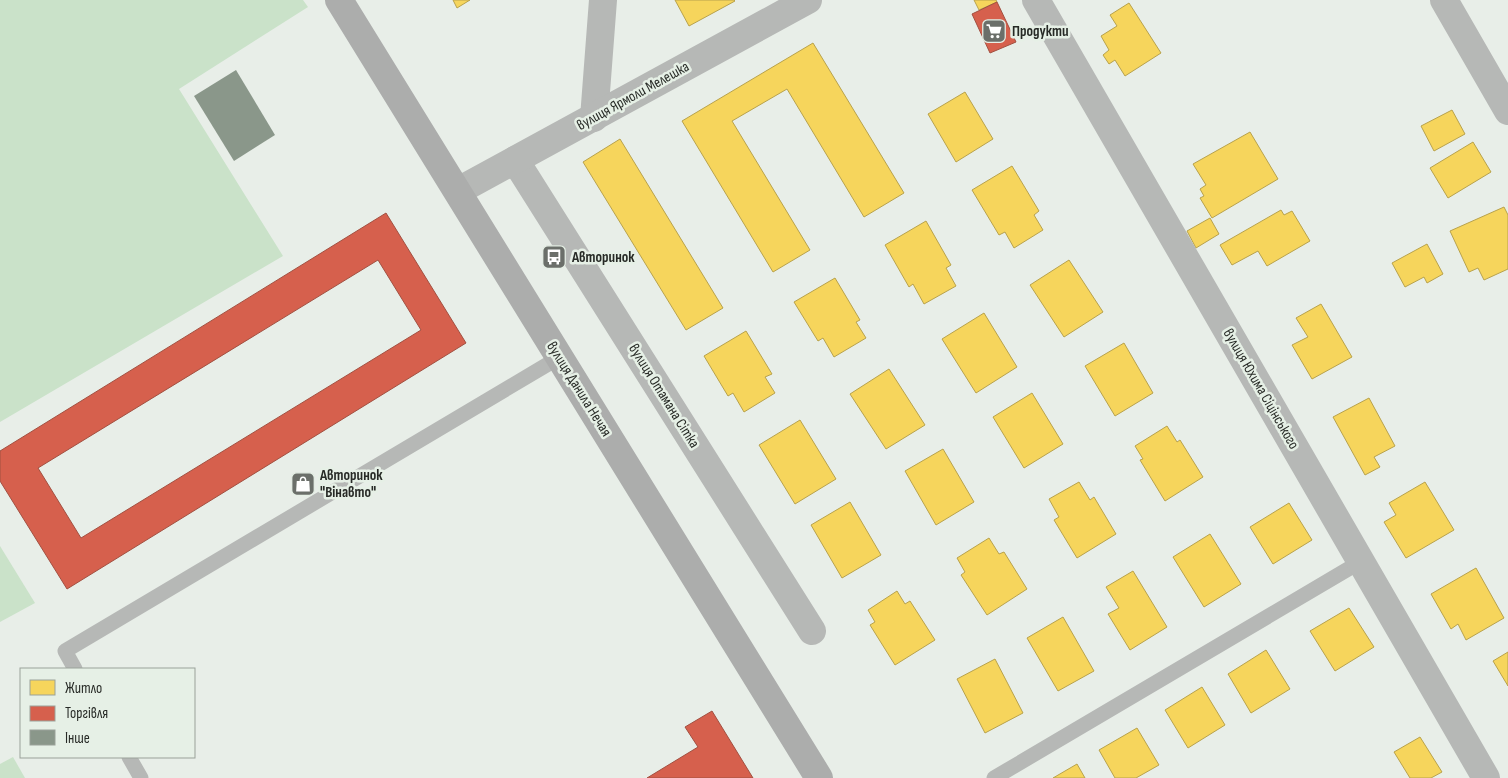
<svg xmlns="http://www.w3.org/2000/svg" width="1508" height="778" viewBox="0 0 1508 778" font-family="'Sofia Sans Condensed',sans-serif">
<rect width="100%" height="100%" fill="#e8eee8"/>
<g fill="#cae2c9">
<polygon points="0,0 303,0 308,7 179,89 283,256 0,422"/>
<polygon points="0,546 35,603 0,622"/>
<polygon points="13,757 25,778 0,778 0,764"/>
</g>
<g fill="#f6d55c" stroke="#b8a24c">
<polygon points="453,0 470,0 457,8"/>
<polygon points="675,0 734,0 735,1 689,26"/>
<polygon points="974,0 996,0 997,2 979,10"/>
<polygon points="1129,3 1161,53 1125,76 1115,60 1109,64 1103,55 1109,50 1101,36 1117,26 1110,15"/>
<polygon points="813,43 904,193 864,217 787,89 732,121 810,250 773,272 682,121"/>
<polygon points="965,92 993,139 956,162 928,114"/>
<polygon points="1452,110 1465,134 1434,151 1421,126"/>
<polygon points="1250,132 1278,179 1212,218 1200,198 1204,196 1200,189 1206,185 1193,164"/>
<polygon points="620,139 723,308 686,330 583,162"/>
<polygon points="1473,142 1491,172 1448,198 1430,168"/>
<polygon points="1012,166 1039,211 1034,215 1043,230 1014,248 1005,232 999,235 972,190"/>
<polygon points="1504,207 1508,215 1508,269 1484,280 1478,268 1469,272 1450,231"/>
<polygon points="1281,210 1284,215 1292,211 1310,241 1267,266 1258,251 1232,265 1220,245"/>
<polygon points="1210,218 1219,234 1196,248 1187,231"/>
<polygon points="926,221 951,265 946,268 956,286 924,304 913,284 909,287 885,245"/>
<polygon points="1427,244 1443,274 1427,283 1424,277 1405,287 1392,263"/>
<polygon points="1069,260 1103,312 1064,337 1030,285"/>
<polygon points="835,278 860,320 856,322 866,338 834,357 823,338 818,341 794,302"/>
<polygon points="1321,304 1352,357 1312,379 1292,345 1308,337 1296,318"/>
<polygon points="984,313 1017,367 976,393 942,339"/>
<polygon points="746,331 772,374 765,377 775,393 744,412 733,393 728,396 704,356"/>
<polygon points="1124,343 1153,393 1115,416 1085,366"/>
<polygon points="889,369 925,425 886,449 850,394"/>
<polygon points="1032,393 1063,444 1024,468 993,417"/>
<polygon points="1369,398 1395,446 1374,457 1380,467 1365,475 1333,417"/>
<polygon points="800,420 836,479 795,504 759,445"/>
<polygon points="1167,426 1177,442 1180,440 1203,477 1165,501 1140,460 1143,459 1135,446"/>
<polygon points="943,449 974,502 936,525 905,471"/>
<polygon points="1079,482 1090,500 1094,497 1116,534 1077,558 1054,520 1059,517 1049,499"/>
<polygon points="1425,482 1454,530 1406,558 1384,522 1396,515 1389,503"/>
<polygon points="850,502 881,555 842,578 811,525"/>
<polygon points="1289,503 1312,540 1273,564 1250,527"/>
<polygon points="1210,534 1241,584 1204,607 1173,557"/>
<polygon points="989,538 999,554 1004,552 1027,589 987,615 961,575 965,572 957,558"/>
<polygon points="1476,568 1504,618 1466,640 1458,624 1451,629 1431,594"/>
<polygon points="1133,571 1167,627 1130,650 1108,614 1119,608 1106,587"/>
<polygon points="897,591 905,604 910,601 935,640 895,665 870,625 875,622 868,610"/>
<polygon points="1349,608 1374,647 1335,671 1310,631"/>
<polygon points="1063,617 1094,671 1058,691 1027,638"/>
<polygon points="1266,650 1290,689 1251,713 1228,674"/>
<polygon points="1508,652 1508,686 1493,661"/>
<polygon points="995,659 1023,713 985,733 957,679"/>
<polygon points="1202,687 1225,725 1188,748 1165,710"/>
<polygon points="1137,728 1159,765 1136,778 1115,778 1099,750"/>
<polygon points="1420,737 1442,772 1431,778 1410,778 1394,752"/>
<polygon points="1077,764 1085,778 1053,778"/>
</g>
<g fill="#d6604d" stroke="#a25041" fill-rule="evenodd">
<polygon points="997,2 1016,42 990,53 972,14"/>
<path d="M386,213L466,343L67,589L0,481V451ZM378,260L421,330L81,538L38,468Z"/>
<polygon points="712,711 753,778 647,778 698,747 685,727"/>
</g>
<polygon fill="#8a978a" points="236,70 275,135 234,161 194,96"/>
<g fill="none" stroke-linecap="round" stroke-linejoin="round">
<g stroke="#b6b8b6" stroke-width="15">
<polyline points="75,669 65,651 560,357"/>
<polyline points="129,757 141,778"/>
<polyline points="994,778 1360,562"/>
</g>
<g stroke="#b6b8b6" stroke-width="28">
<polyline points="1036,0 1486,778"/>
<polyline points="1444,0 1508,111"/>
<polyline points="594,118 603,0"/>
<polyline points="515,160 812,631"/>
<polyline points="458,191 808,0"/>
</g>
<polyline stroke="#acadac" stroke-width="28" points="339,0 819,778"/>
</g>
<defs>
<g id="supermarket-square" transform="scale(1.25)"><rect x="-9" y="-9" width="18" height="18" rx="4" fill="#6b6f6a" stroke="#e6f0e6"/><path d="M-6-5.5h2.5l.6 2H6L4.5 2H-2.5L-4.4-4H-6ZM-1.5 3.2a1.3 1.3 0 1 0 .1 0ZM3 3.2a1.3 1.3 0 1 0 .1 0Z" fill="#fff"/></g>
<g id="bus-square" transform="scale(1.25)"><rect x="-9" y="-9" width="18" height="18" rx="4" fill="#6b6f6a" stroke="#e6f0e6"/><path d="M-5-6H5V4H4V6H2V4H-2V6H-4V4H-5ZM-3.5-4V0h7V-4ZM-3.5 1.2v1.5H-2V1.2ZM2 1.2v1.5H3.5V1.2Z" fill="#fff"/></g>
<g id="shop-square" transform="scale(1.25)"><rect x="-9" y="-9" width="18" height="18" rx="4" fill="#6b6f6a" stroke="#e6f0e6"/><path d="M-5-2.5h2.3a2.7 3.5 0 0 1 5.4 0H5L5.5 6h-11ZM-1.5-2.5h3a1.5 2.3 0 0 0-3 0Z" fill="#fff"/></g>
</defs>
<g fill-rule="evenodd">
<use href="#supermarket-square" x="994" y="31"/>
<use href="#bus-square" x="554" y="257"/>
<use href="#shop-square" x="303" y="484"/>
</g>
<g text-anchor="middle" dominant-baseline="central" stroke-width="5" stroke-linejoin="round" paint-order="stroke">
<g font-size="15" font-weight="bold" fill="#272a26" stroke="#e6f0e6" text-anchor="start">
<text x="1012" y="31">Продукти</text>
<text x="572" y="257">Авторинок</text>
<text x="320" y="475">Авторинок<tspan x="320" dy="17">"Вінавто"</tspan></text>
</g>
<g font-size="15" fill="#272a26" stroke="#e6f0e6">
<text transform="translate(633 96) rotate(-29)">вулиця Ярмоли Мелешка</text>
<text transform="translate(579 389) rotate(58)">вулиця Данила Нечая</text>
<text transform="translate(1261 389) rotate(60)">вулиця Юхима Сіцінського</text>
<text transform="translate(664 396) rotate(58)">вулиця Отамана Сітка</text>
</g>
</g>
<rect x="20" y="668" width="175" height="90" fill="#e6f0e6" stroke="#9aa199"/>
<rect x="30" y="680" width="25" height="15" fill="#f6d55c" stroke="#9aa199"/>
<text x="65" y="693" font-size="15" fill="#272a26">Житло</text>
<rect x="30" y="706" width="25" height="15" fill="#d6604d" stroke="#9aa199"/>
<text x="65" y="718" font-size="15" fill="#272a26">Торгівля</text>
<rect x="30" y="730" width="25" height="15" fill="#8a978a" stroke="#9aa199"/>
<text x="65" y="743" font-size="15" fill="#272a26">Інше</text>
</svg>
